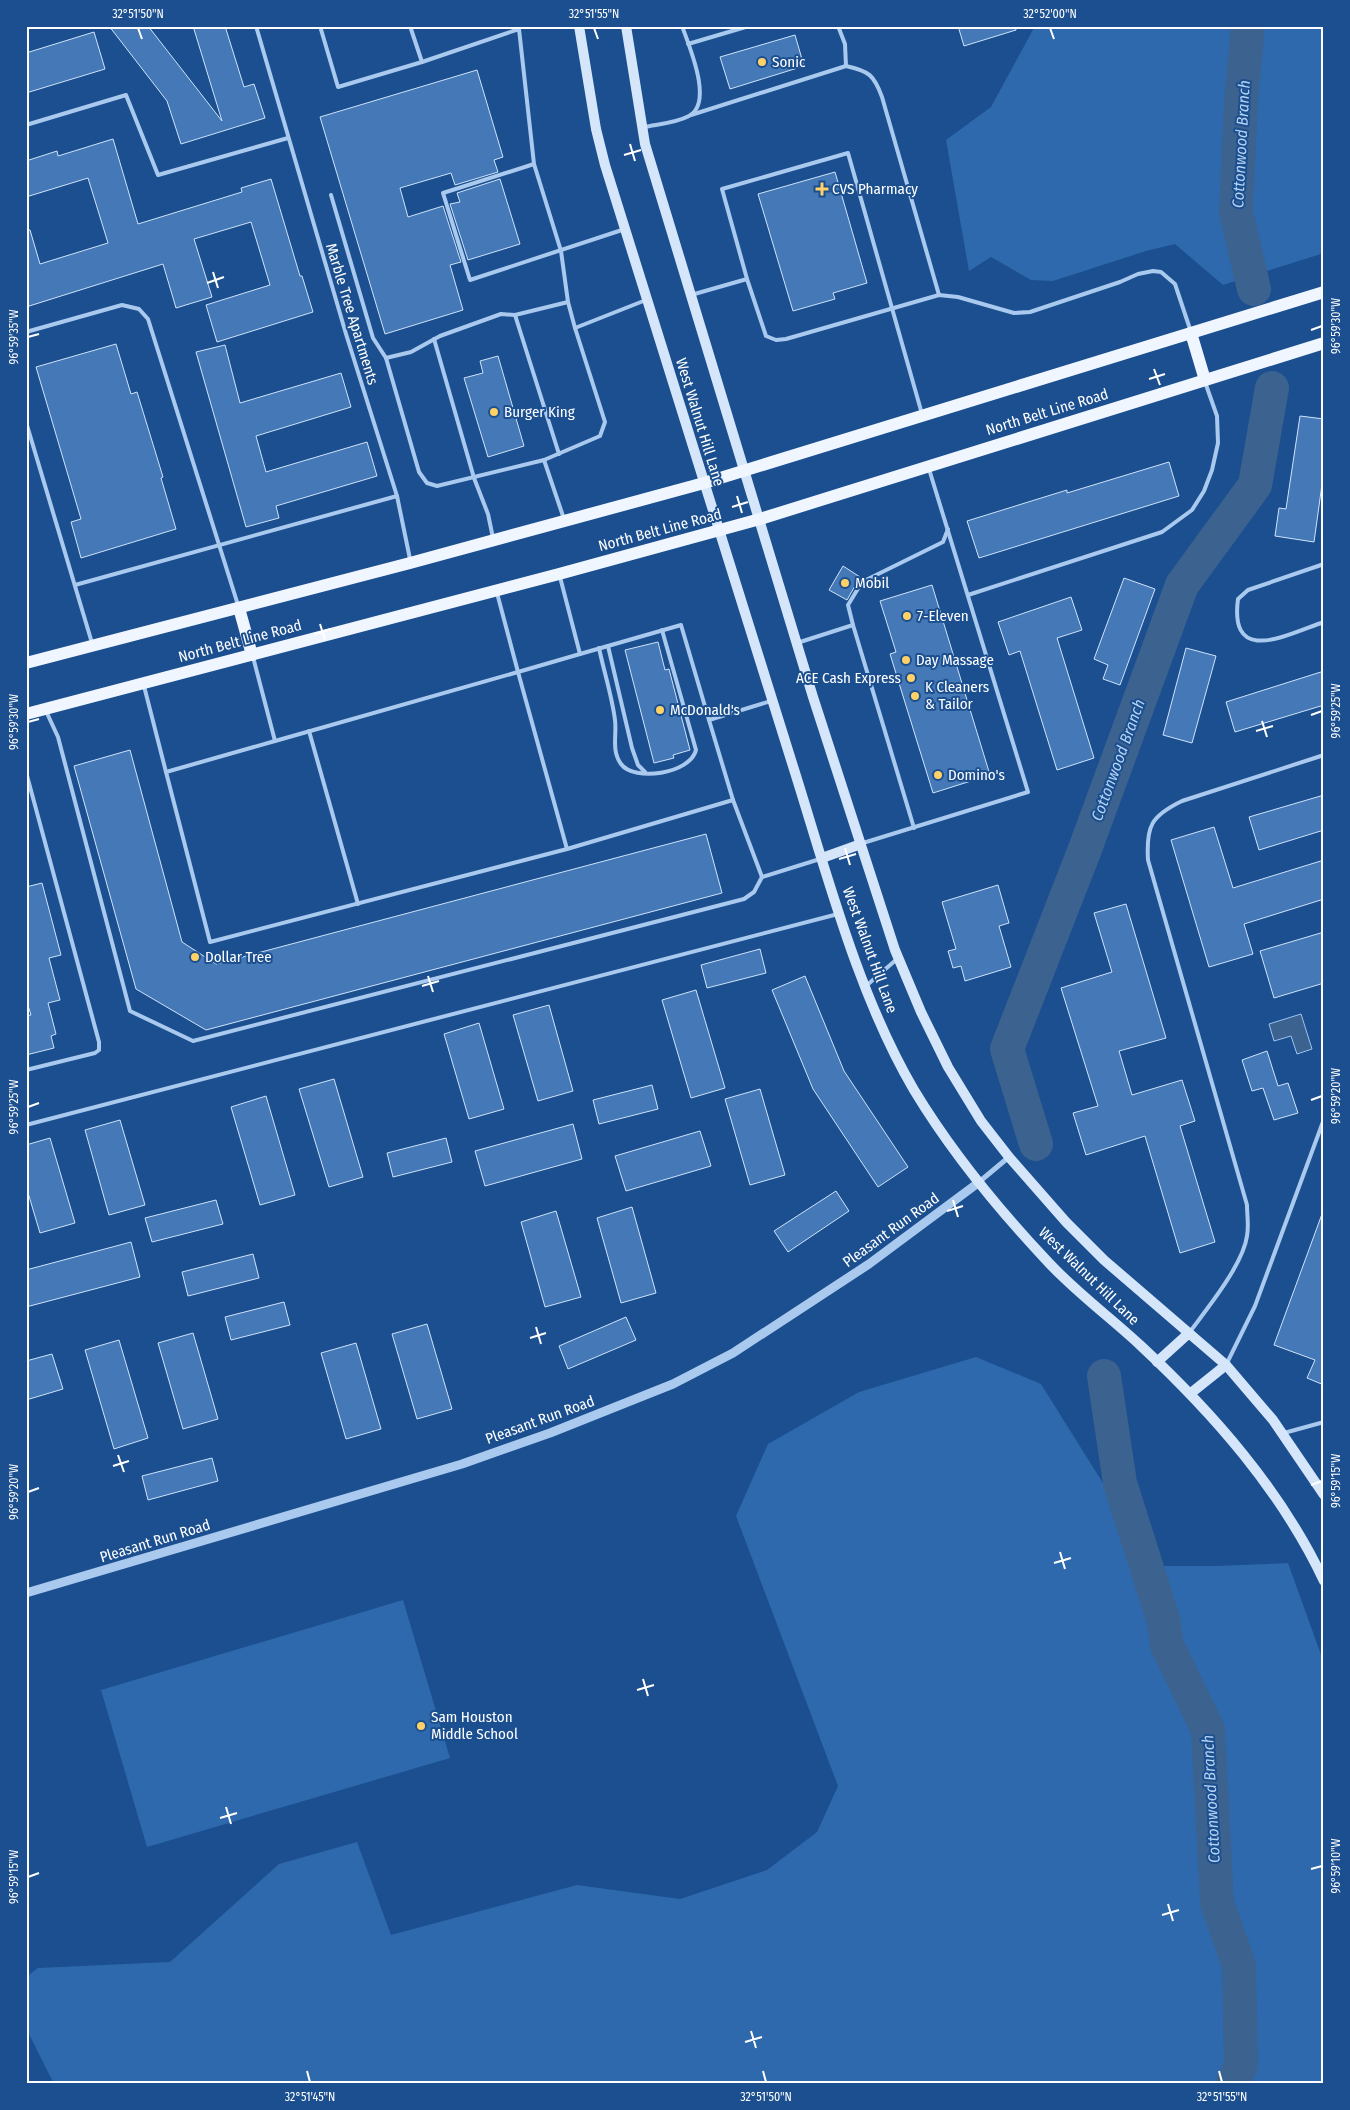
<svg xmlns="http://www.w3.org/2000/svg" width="1350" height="2110" viewBox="0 0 1350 2110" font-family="'Fira Sans Condensed',sans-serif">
<rect width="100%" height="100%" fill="#1b4f8f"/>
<g fill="#2e69ad">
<polygon points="1035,26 1324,26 1324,253 1223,285 1175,244 1146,251 1053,281 1031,280 991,257 969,271 946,140 991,107"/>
<polygon points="976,1357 1041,1384 1106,1488 1147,1566 1216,1566 1288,1563 1324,1663 1324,2084 54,2084 26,2028 26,1977 38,1968 170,1962 279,1864 357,1842 391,1935 577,1885 680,1899 767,1870 817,1832 838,1786 736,1516 768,1444 859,1392"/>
<polygon points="403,1600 450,1758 147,1847 101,1690"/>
</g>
<polygon fill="#3c6290" stroke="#9cc4f0" points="1301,1014 1312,1049 1297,1054 1291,1036 1274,1041 1269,1024"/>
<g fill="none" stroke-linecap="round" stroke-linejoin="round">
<g stroke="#3c6290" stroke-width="34">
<polyline points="1248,26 1241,100 1236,212 1254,289"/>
<polyline points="1036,1144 1007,1049 1085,849 1182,585 1255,485 1272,388"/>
<polyline points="1104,1376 1120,1483 1163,1619 1167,1645 1208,1730 1217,1903 1239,1965 1241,2065 1232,2084"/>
</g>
</g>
<g fill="#4478b7" stroke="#cfe3fa">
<polygon points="109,26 148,26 222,121 193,26 225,26 244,87 254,84 265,118 181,144 167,101"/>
<polygon points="958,26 1016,26 1016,30 964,46"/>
<polygon points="94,32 105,69 26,93 26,53"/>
<polygon points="795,35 804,66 730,89 720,57"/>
<polygon points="477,70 503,157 494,160 498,172 455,185 451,173 400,188 408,217 443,206 461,262 450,265 463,310 385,334 320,117"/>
<polygon points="113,139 138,224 242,192 241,188 271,179 300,276 302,276 313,312 217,342 206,305 270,285 251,222 194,239 212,297 176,308 163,264 26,307 26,230 30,230 40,264 108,243 88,178 26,197 26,161 57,151 58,156"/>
<polygon points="835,172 867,283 833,293 835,299 793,311 758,194"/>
<polygon points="500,179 520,244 468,260 450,204 460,202 457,193"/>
<polygon points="116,344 131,394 137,392 163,477 161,478 176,529 81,558 71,522 81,519 36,367"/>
<polygon points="225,345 240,403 341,373 351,407 256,436 266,472 367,442 377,476 276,506 279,518 246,527 196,352"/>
<polygon points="498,356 524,446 488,457 464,378 483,373 480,361"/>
<polygon points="1300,416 1324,419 1324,470 1314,542 1275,536 1279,508 1286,509"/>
<polygon points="1169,462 1179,496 979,558 967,521 1067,490 1067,493"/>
<polygon points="843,566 860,577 847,600 829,590"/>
<polygon points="1124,578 1155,589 1120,685 1103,679 1108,665 1094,659"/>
<polygon points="932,585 990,775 933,793 890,654 896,652 880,601"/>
<polygon points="1071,597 1082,630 1057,638 1094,758 1057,770 1020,651 1009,655 998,622"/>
<polygon points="658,642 665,670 669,669 690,750 673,755 674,758 654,763 625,650"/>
<polygon points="1186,648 1216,656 1192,743 1163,735"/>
<polygon points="1324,671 1324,705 1235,732 1226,702"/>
<polygon points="130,750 182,942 216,964 706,834 722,893 206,1030 136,989 74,766"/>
<polygon points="1324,795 1324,830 1259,850 1249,817"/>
<polygon points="1214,827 1233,888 1324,860 1324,899 1244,924 1253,954 1209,967 1171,840"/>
<polygon points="42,883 61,955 49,958 60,1000 48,1003 56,1034 51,1036 54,1048 26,1055 26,1016 31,1015 26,999 26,887"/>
<polygon points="998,885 1009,923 999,926 1011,967 965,981 961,966 953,968 948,951 956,949 942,902"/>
<polygon points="1126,904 1166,1038 1119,1051 1132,1095 1182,1080 1195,1121 1180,1126 1215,1242 1180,1253 1145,1136 1086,1155 1073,1113 1098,1106 1061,988 1112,972 1094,913"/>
<polygon points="1324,932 1324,983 1274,998 1260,951"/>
<polygon points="760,949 766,973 707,988 701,965"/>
<polygon points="805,976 844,1071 908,1167 878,1187 813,1089 772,990"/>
<polygon points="696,990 725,1088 691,1098 662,1000"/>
<polygon points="549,1005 573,1091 538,1101 513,1015"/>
<polygon points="479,1023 504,1109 469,1119 444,1034"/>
<polygon points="1267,1051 1278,1086 1288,1083 1298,1113 1274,1120 1263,1088 1252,1091 1242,1060"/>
<polygon points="334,1079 363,1177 329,1187 299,1089"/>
<polygon points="652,1085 658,1109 599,1124 593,1100"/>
<polygon points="760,1089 785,1175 750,1185 725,1099"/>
<polygon points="266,1096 295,1195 260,1205 231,1107"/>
<polygon points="120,1120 145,1205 109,1215 85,1130"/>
<polygon points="573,1124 582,1159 485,1186 475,1151"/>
<polygon points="700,1131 711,1166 626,1191 615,1156"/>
<polygon points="50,1138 75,1223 40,1233 26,1186 26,1145"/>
<polygon points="446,1138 452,1162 393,1177 387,1153"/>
<polygon points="836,1191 849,1211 788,1252 774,1231"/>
<polygon points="216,1200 223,1224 152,1242 145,1218"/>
<polygon points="632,1207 656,1293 621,1303 597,1218"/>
<polygon points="556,1211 581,1297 545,1307 521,1222"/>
<polygon points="1322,1214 1324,1214 1324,1385 1307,1378 1315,1360 1274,1345"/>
<polygon points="131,1242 140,1277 26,1307 26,1270"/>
<polygon points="253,1254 259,1278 188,1296 182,1272"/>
<polygon points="284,1302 290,1325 231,1340 225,1317"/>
<polygon points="626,1317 636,1340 568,1369 559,1346"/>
<polygon points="427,1324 452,1409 417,1419 392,1334"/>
<polygon points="193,1333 218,1419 183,1429 158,1343"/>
<polygon points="119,1340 148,1438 114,1449 85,1350"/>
<polygon points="356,1343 381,1429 346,1439 321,1353"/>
<polygon points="52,1354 63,1389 26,1400 26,1361"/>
<polygon points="212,1458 218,1481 148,1500 142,1476"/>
</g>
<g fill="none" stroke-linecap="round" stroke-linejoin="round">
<g stroke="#a9c9ee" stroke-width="4">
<polyline points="256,26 346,334 397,496 410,559"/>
<polyline points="320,26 338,87 422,62 519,29 534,164 561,251 568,302"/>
<polyline points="410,26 422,62"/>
<polyline points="838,26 845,44 846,66"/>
<polyline points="688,44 749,26"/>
<path d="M691,115L846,66C869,71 874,75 882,97L939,295"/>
<polyline points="26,125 126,95 158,175 288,138"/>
<path d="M644,127C659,124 676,123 689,116C714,103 689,46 682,26"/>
<polyline points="534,164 443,193 470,280 625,229"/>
<polyline points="331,195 373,338 386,358 419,472 427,483 437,486 544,460 600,436 605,422 575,328 646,300"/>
<polyline points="747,279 722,189 848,153 922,414"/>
<polyline points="691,295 747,279 766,336 776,340 786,339 939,295 958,297 1014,313 1030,312 1120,282 1138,274 1153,271 1161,272 1175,284 1191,332"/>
<polyline points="515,315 559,454"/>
<polyline points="26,332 122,305 139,309 148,319 238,605"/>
<polyline points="434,339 474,478 488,514 493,538"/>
<polyline points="386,358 411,352 440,336 501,314 515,315 568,302 575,328"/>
<polyline points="26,422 92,643"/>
<polyline points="544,460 564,519"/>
<path d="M1324,564L1248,590L1238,599C1229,667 1288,634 1324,622"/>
<polyline points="75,585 397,496"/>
<polyline points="497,593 518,672 580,654 560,577"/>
<polyline points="968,595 1162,532 1192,510 1204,491 1212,470 1218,443 1217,416 1205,382"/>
<polyline points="853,625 914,828"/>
<polyline points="797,643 853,625 848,605 862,582 943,542 948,529"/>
<polyline points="608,646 632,748 638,765 645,772"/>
<path d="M599,648C604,672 612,696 615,720C617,735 611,750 621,764C634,782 690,774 696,750L662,630"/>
<polyline points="580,654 681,625 709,720"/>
<polyline points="253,657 275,741 518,672 567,849 733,800"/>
<polyline points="144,686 166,772"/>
<polyline points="771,701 709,720 733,800 762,877 820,859"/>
<polyline points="46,711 58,737 130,1011 193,1041 744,899 754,892 762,877"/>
<polyline points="309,731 358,904"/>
<polyline points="275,741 166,772 210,942 567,849"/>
<polyline points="26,772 99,1042 99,1050 95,1053 26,1070"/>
<polyline points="863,843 1028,792 929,469"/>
<polyline points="866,986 897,959"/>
<polyline points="26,1125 838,914"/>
<path d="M1189,1333C1206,1310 1243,1265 1247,1236C1249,1226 1247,1215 1247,1205L1148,860C1146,826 1151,816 1182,801L1324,755"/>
<polyline points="1227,1363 1255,1306 1324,1119"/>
<polyline points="1284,1433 1324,1422"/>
</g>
<polyline stroke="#a9c9ee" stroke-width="5" points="979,1182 1009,1157"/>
<polyline stroke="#a9c9ee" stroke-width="9" points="26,1593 462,1464 550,1433 673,1384 733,1353 869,1264 978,1183"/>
<g stroke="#d6e6fa" stroke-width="10">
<path d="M579,26L596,129L605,165C668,364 728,564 792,763C826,870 857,993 914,1090C952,1153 999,1210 1049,1263C1077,1293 1110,1317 1140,1345C1213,1413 1281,1490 1324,1581"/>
<polyline points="626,26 645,144 813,697 895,950 921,1012 948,1067 981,1121 1009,1157 1066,1222 1104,1260 1226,1365 1273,1420 1324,1495"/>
<polyline points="822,858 861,844"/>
<polyline points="1157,1362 1189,1333"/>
<polyline points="1191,1393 1226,1365"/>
</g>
<g stroke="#f0f6ff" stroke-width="12">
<polyline points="1191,333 1205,380"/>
<polyline points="239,608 252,655"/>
<polyline points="26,663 410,563 704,483 1324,292"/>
<polyline points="26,714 559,574 760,519 1324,343"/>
</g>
</g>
<path fill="none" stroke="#fff" stroke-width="2" d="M138,28L142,39M594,28L598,39M1050,28L1054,39M630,144L635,161M624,155L641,150M213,272L218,288M207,283L224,277M1311,330L1322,326M28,337L39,334M1154,369L1160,385M1149,379L1165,374M737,496L742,513M732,507L748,502M320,624L325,640M314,634L331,629M1311,715L1322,711M1262,721L1267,737M28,722L39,719M1256,731L1273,726M845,848L850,865M839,859L856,854M428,976L433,992M422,986L439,981M1311,1100L1322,1096M28,1107L39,1103M953,1200L958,1217M947,1211L963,1206M536,1327L541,1344M530,1338L546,1333M118,1455L124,1472M113,1466L129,1461M1311,1485L1322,1481M28,1492L39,1488M1060,1552L1065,1569M1054,1563L1071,1558M643,1679L648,1696M637,1690L654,1685M226,1807L231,1824M220,1818L237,1813M1311,1869L1322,1866M28,1877L39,1873M1168,1904L1173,1921M1162,1915L1179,1910M751,2031L756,2048M745,2042L762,2037M307,2071L310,2082M763,2071L766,2082M1219,2071L1222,2082"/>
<g fill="#ffd166" stroke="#1b4f8f" stroke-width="2">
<circle cx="762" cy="62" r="5"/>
<path d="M819.5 181.5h5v5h5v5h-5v5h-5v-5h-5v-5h5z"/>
<circle cx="494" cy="412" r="5"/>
<circle cx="845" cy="583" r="5"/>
<circle cx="907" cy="616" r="5"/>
<circle cx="906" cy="660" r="5"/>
<circle cx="911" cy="678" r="5"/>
<circle cx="915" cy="696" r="5"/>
<circle cx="660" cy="710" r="5"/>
<circle cx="938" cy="775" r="5"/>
<circle cx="195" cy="957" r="5"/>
<circle cx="421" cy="1726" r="5"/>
</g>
<g text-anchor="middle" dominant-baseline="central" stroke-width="4" stroke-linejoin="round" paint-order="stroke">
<g font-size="15" fill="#fff" stroke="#1b4f8f" text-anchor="start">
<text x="772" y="62">Sonic</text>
<text x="832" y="189">CVS Pharmacy</text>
<text x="504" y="412">Burger King</text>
<text x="855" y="583">Mobil</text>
<text x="917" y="616">7-Eleven</text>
<text x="916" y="660">Day Massage</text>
<text x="901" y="678" text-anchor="end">ACE Cash Express</text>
<text x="925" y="687">K Cleaners<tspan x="925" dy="17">&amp; Tailor</tspan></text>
<text x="670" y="710">McDonald's</text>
<text x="948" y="775">Domino's</text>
<text x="205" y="957">Dollar Tree</text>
<text x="431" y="1717">Sam Houston<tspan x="431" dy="17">Middle School</tspan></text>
</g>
<g font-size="15" fill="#fff" stroke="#1b4f8f">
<text transform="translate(352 314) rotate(73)">Marble Tree Apartments</text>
<text transform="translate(1047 412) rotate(-17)">North Belt Line Road</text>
<text transform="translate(700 422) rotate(73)">West Walnut Hill Lane</text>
<text transform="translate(660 530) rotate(-15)">North Belt Line Road</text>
<text transform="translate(240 641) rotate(-15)">North Belt Line Road</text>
<text transform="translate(870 950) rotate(70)">West Walnut Hill Lane</text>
<text transform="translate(891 1230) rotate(-36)">Pleasant Run Road</text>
<text transform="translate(1089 1276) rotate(44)">West Walnut Hill Lane</text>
<text transform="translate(540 1420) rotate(-20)">Pleasant Run Road</text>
<text transform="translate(155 1541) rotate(-17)">Pleasant Run Road</text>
</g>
<g font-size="16" font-style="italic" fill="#b5d3f5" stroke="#1b4f8f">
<text transform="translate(1241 144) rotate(-87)">Cottonwood Branch</text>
<text transform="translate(1118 760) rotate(-70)">Cottonwood Branch</text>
<text transform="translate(1211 1799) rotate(-93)">Cottonwood Branch</text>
</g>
</g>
<rect width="1350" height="2110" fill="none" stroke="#1b4f8f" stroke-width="55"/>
<rect x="28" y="28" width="1294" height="2054" fill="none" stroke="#fff" stroke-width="2"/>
<g font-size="12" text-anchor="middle" fill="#fff">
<text x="138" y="18">32°51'50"N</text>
<text x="594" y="18">32°51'55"N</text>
<text x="1050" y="18">32°52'00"N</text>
<text transform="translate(1336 326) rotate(-90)" y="4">96°59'30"W</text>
<text transform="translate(14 337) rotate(-90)" y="4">96°59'35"W</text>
<text transform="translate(1336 711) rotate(-90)" y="4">96°59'25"W</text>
<text transform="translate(14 722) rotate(-90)" y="4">96°59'30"W</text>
<text transform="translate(1336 1096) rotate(-90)" y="4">96°59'20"W</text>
<text transform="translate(14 1107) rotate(-90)" y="4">96°59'25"W</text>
<text transform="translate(1336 1481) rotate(-90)" y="4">96°59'15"W</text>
<text transform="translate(14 1492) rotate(-90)" y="4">96°59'20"W</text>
<text transform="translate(1336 1866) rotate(-90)" y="4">96°59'10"W</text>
<text transform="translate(14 1877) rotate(-90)" y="4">96°59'15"W</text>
<text x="310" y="2101">32°51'45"N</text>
<text x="766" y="2101">32°51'50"N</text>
<text x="1222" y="2101">32°51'55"N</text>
</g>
</svg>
